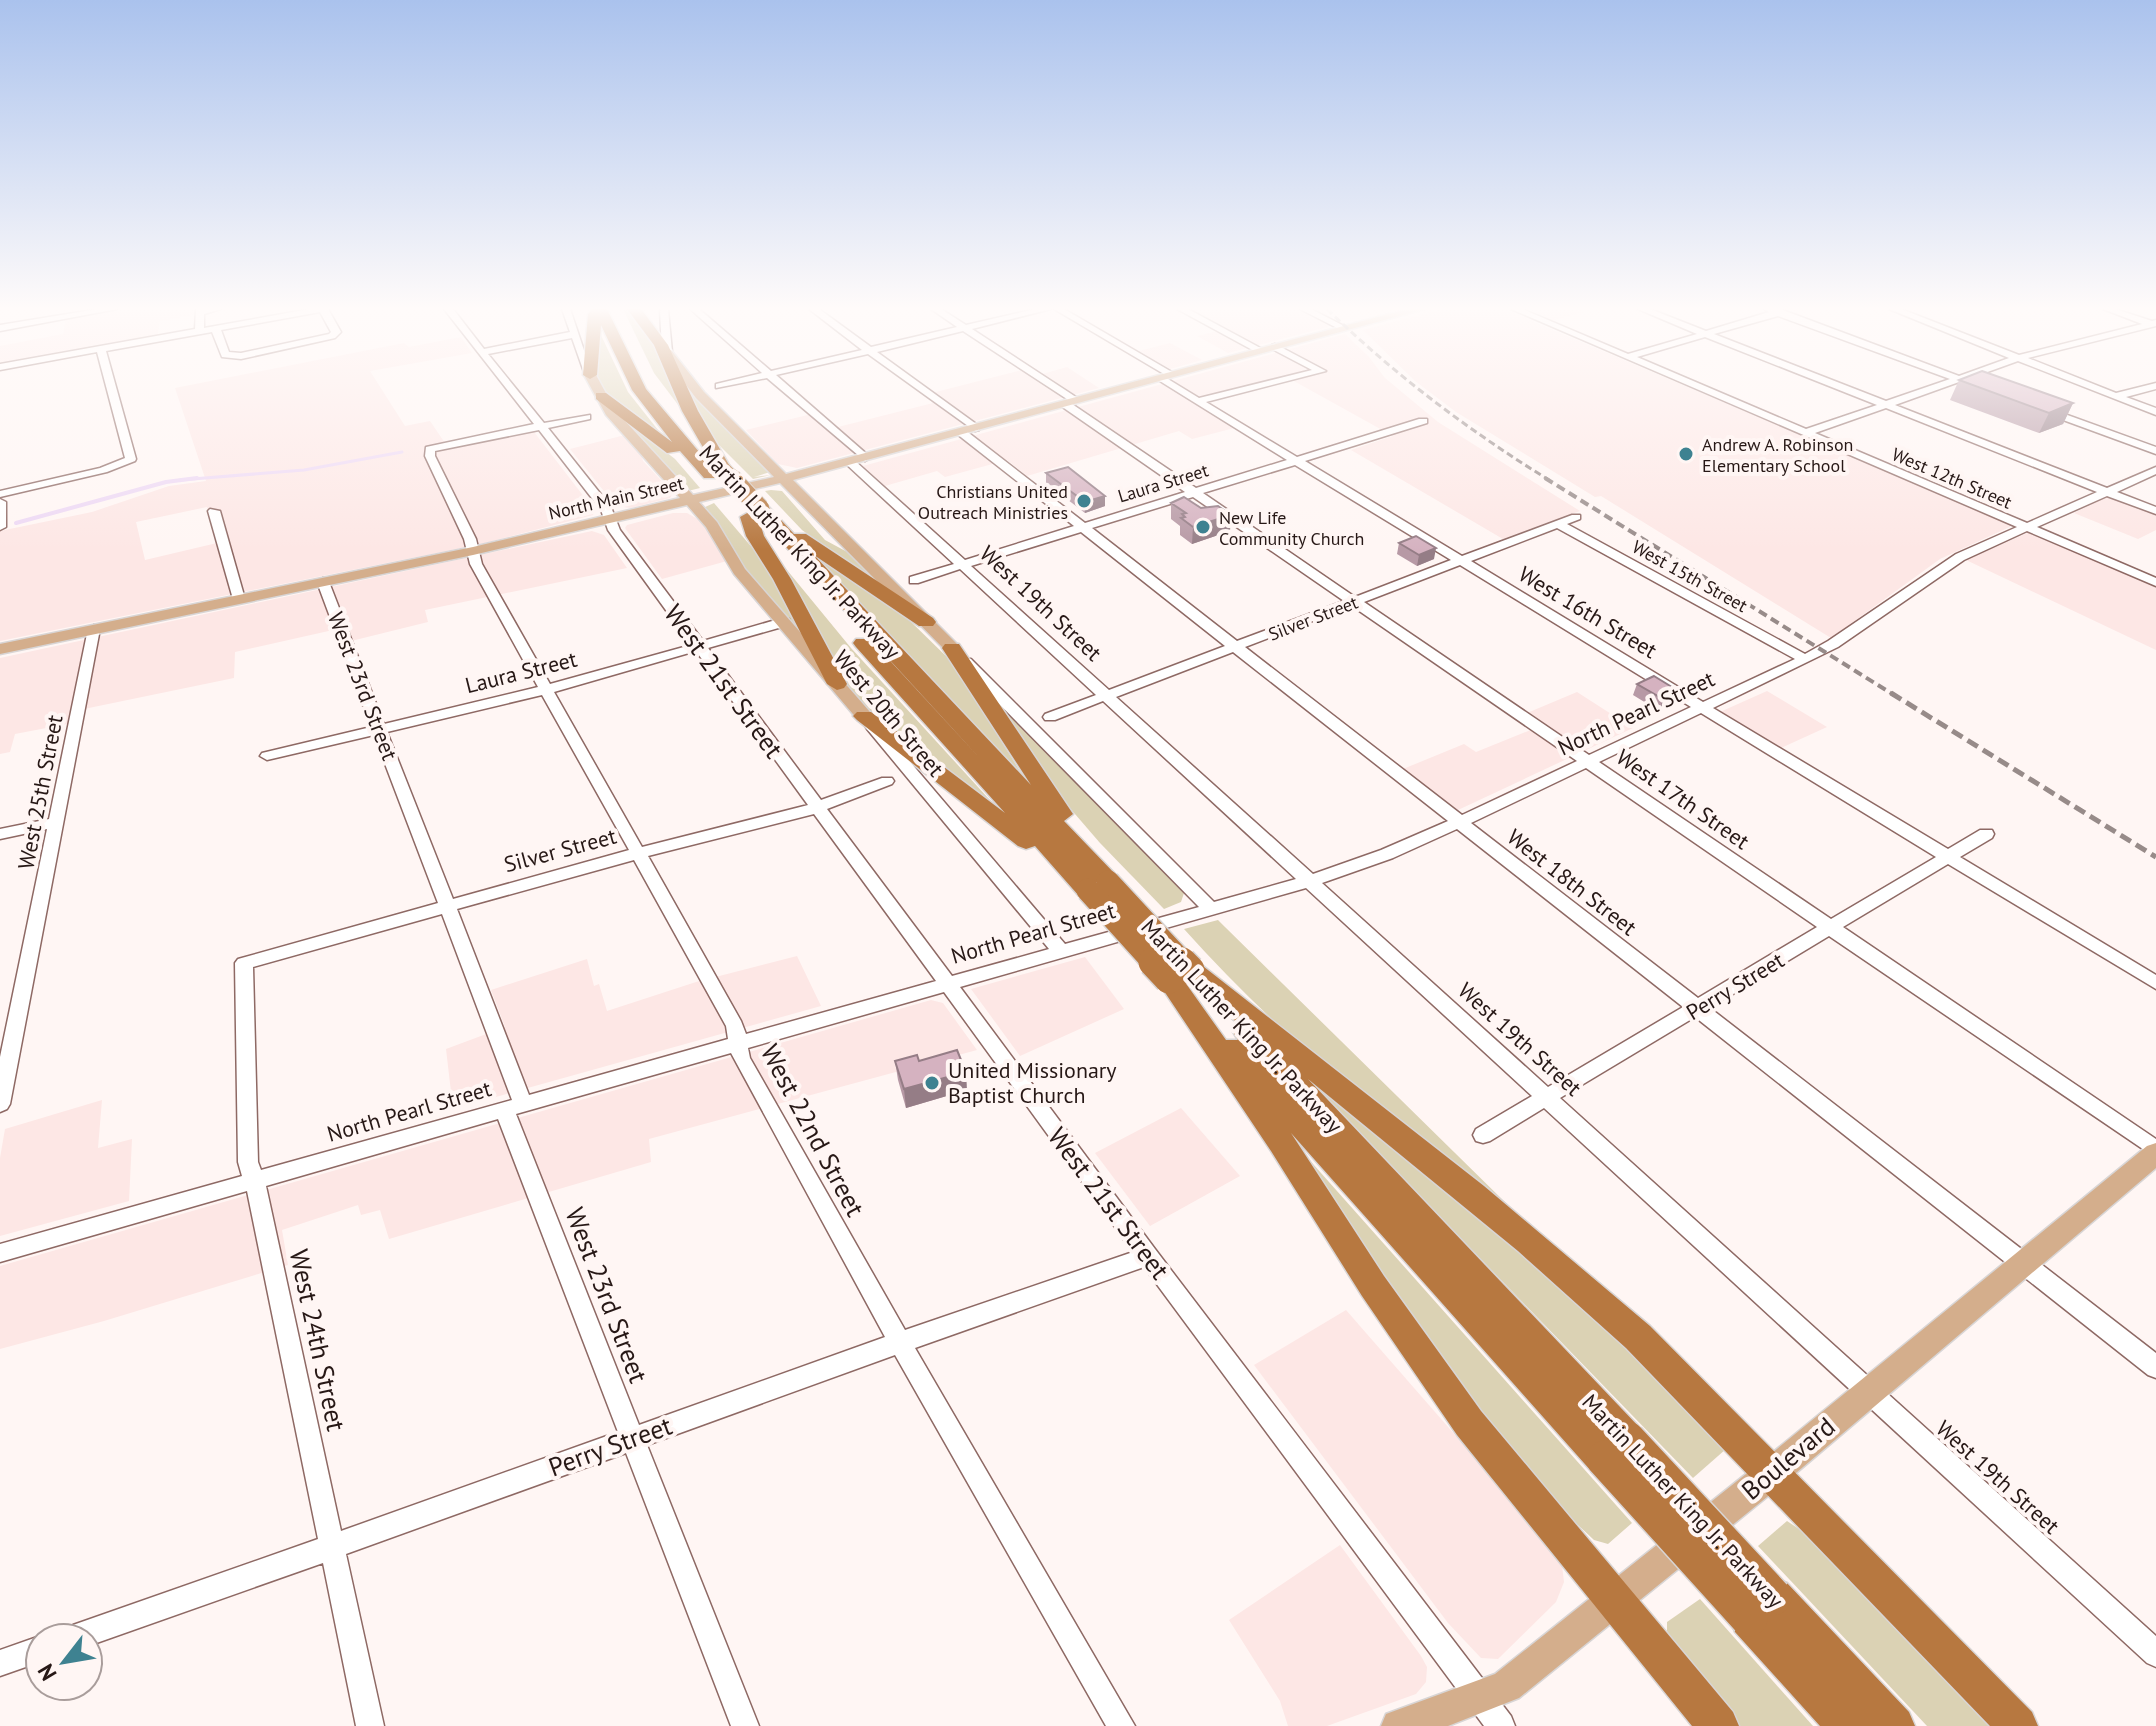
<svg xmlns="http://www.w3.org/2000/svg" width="2156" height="1726" viewBox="0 0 2156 1726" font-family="'PT Sans',sans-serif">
<rect width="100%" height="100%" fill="#fff6f4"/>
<g fill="#fde7e5" fill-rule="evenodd">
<polygon points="111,309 207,309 206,313 160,321 157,338 0,365 0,346 63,334 66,319"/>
<polygon points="1188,309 1322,309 1330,317 1331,326 1228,353 1197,336 1226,329"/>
<polygon points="1442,309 1576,309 1584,312 1550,321 1532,321 2014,525 1940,559 1831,638 1601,496 1595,497 1456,412 1415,381 1363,330"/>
<polygon points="1345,334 1369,357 1385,378 1438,422 1580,511 1503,539 1351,450 1393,436 1292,380 1207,401 1246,425 1192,439 1179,431 1027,476 1007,460 945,477 937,471 885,486 863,466"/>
<path d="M461,337L472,353L370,371L405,426L430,421L445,443L531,428L595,511L593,515L481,544L0,641V531L92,512L169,486L206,481L175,388L404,343L409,347ZM207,507L217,543L145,560L136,522Z"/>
<polygon points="1170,343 1202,360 1170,369 1139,351"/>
<polygon points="1067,367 1099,388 797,468 778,464 746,430 820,412 838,427 933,403 924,395 1022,370 1032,377"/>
<polygon points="625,435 640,450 643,461 673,493 670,498 631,508 616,506 570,449"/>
<polygon points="2109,496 2156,515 2156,530 2138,539 2074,513"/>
<polygon points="673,513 687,513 703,522 727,561 662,579 625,528 627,525"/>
<polygon points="2039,528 2156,577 2156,650 1966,560"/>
<polygon points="592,531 604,535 627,568 425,610 428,622 339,644 333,630 235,652 234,678 84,709 83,721 15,734 10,752 0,754 0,658"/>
<polygon points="1767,691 1827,727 1781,748 1720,712"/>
<polygon points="1577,692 1633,728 1458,810 1403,769 1464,744 1476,752 1543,725 1527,713"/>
<polygon points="797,956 821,1006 453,1109 446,1049 505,1027 491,990 587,959 594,986 599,984 607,1011 696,982"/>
<polygon points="1085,957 1124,1009 1020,1056 971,989"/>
<polygon points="931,1000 943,1003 977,1050 649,1139 651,1162 389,1239 380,1210 361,1215 358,1205 282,1230 288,1265 104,1321 0,1349 0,1266"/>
<polygon points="102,1100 98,1148 132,1139 129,1201 0,1236 0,1158 5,1129"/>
<polygon points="1181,1108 1240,1176 1150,1226 1095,1153"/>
<polygon points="1346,1310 1552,1546 1562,1565 1564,1582 1556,1602 1498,1659 1481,1658 1448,1623 1254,1365"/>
<polygon points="1340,1545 1421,1656 1427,1667 1426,1682 1416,1694 1327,1726 1288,1726 1280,1701 1229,1620"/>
</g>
<g fill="#dbd2b4">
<polygon points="623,309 629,309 646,327 682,410 654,373"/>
<path d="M599,331L628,392L658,430C644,427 600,392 596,376C592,363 598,345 599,331Z"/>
<polygon points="678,376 770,472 754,477 771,475 753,479 718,444"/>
<polygon points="615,412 675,459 700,488 688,491"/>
<polygon points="771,490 782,491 825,540 851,554 897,598 802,530 765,491"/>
<polygon points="714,503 761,558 812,652 742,566 703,508"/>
<polygon points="804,545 904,615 953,663 1023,776"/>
<path d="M782,564L851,648L999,810C944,770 878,731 839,674C815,641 798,602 782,564Z"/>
<polygon points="994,696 1181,888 1184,893 1181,902 1164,909 1100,843 1050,785"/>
<path d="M1218,920L1225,927L1512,1209C1392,1129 1281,1037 1184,929Z"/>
<polygon points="1280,1052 1550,1268 1726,1449 1693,1478"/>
<polygon points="1281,1128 1632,1523 1608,1544 1594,1540 1578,1525 1574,1528 1475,1412"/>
<polygon points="1787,1521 1808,1535 1995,1726 1927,1726 1758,1546"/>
<polygon points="1700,1599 1813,1726 1729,1726 1667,1631 1667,1622"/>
</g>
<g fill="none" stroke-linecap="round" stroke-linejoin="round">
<polyline stroke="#edd8f4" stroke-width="3" points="180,480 304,470 402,452"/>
<polyline stroke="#edd8f4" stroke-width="4" points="16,523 166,482 197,478"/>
<g stroke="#8e6964" stroke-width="3">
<g id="minor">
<polygon points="98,309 117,309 0,331 0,325"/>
<path d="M196,309H221L204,314V328L310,309H328L341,332L335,338L241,359L222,357L212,332L106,351L136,459L135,461L107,472L0,497V491L100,468L125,458L97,352L0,370V364L195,329ZM320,312L331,332L329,334L241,353L229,352L221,330Z"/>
<path d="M444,309H453L484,349L570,332L562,309H570L593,377L585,375L572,338L488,354L544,423L590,415V419L548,428L611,507L620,530L703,641L779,619H789V625L708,648L821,800L882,778H892L894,781L892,784L827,809L952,976L1049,949L867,729L865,726L867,723H877L1065,944L1199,907L961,665V659H971L1214,902L1296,879L1103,701L1055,720H1045L1043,717L1045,714L1096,695L960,569L918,583H910V577L954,564L846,464V460H854L965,560L1074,526L957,434V430H965L1085,523L1185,492L1061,406V402H1069L1196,488L1287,460L1155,378L1163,376L1199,398L1312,370L1272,349V345L1275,344L1326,371L1206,402L1297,457L1419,419H1427V423L1305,461L1462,556L1572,515H1580V519L1567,524L1805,654L1828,641L1956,554L2017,527L1511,309H1522L1628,354L1697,334L1638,309H1650L1706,331L1769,312L1764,309H1780L1959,376L2009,358L1889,309H1901L2019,355L2142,324L2103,309H2115L2152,321L2156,320V326L2028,358L2116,393L2156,383V389L2126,397L2156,408V415L2018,361L1968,379L1984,385V389L1959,382L1895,405L2107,488L2156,467V474L2117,492L2156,507V514L2107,496L2037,527L2156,578V586L2027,531L1964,560L1838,647L1713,708L1948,849L1980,830H1992L1994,834L1992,838L1960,857L2156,975V989L1948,864L1843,927L2156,1139V1158L1829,936L1710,1008L2156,1353V1378L2148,1375L1695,1017L1560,1098L2156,1636V1667L2147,1663L1544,1108L1490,1141L1483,1143L1476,1141L1473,1135L1476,1129L1532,1096L1306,888L960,987L1155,1249L1511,1716L1515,1726H1484L1144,1267L915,1348L1135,1726H1106L895,1355L647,1445L759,1726H731L626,1453L346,1554L384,1726H356L323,1563L88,1646V1638H60L64,1629L73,1625L318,1539L247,1191L0,1262V1244L242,1176L238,1162L235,963L238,959L438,903L374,735L267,760L260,756L262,753L371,727L317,582L323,578L329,582L384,724L538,687L470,564L464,539L425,456L426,447L534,424ZM1778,316L1950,379L1886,401L1714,334ZM1705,337L1877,405L1806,429L1637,357ZM1886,408L2097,492L2027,523L1815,433ZM539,430L601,510L608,530L691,645L550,684L482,564L476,539L435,456V451ZM1295,465L1451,560L1355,597L1203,493ZM1193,497L1344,601L1237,641L1092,528ZM1557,528L1795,659L1703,702L1471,561ZM1081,532L1225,646L1109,690L971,566ZM1460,565L1691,707L1589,755L1364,602ZM1352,606L1577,761L1462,815L1245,647ZM696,651L808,805L642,847L554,692ZM1233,652L1448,821L1381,850L1313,874L1116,697ZM542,695L629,850L453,899L387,732ZM1701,713L1936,857L1831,919L1599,762ZM1586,768L1817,927L1698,998L1471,823ZM814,814L936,981L746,1034L741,1021L648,856ZM1457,829L1683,1007L1548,1087L1322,883L1393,858ZM634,860L726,1026L728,1039L529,1095L457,909ZM442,914L512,1100L261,1170L258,1162L253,967ZM944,992L1133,1252L905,1330L750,1058L748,1048ZM731,1053L885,1337L639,1425L516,1114ZM498,1119L618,1432L341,1531L266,1186Z"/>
<polygon points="660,309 668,309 672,352 667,355 662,352"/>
<polygon points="690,309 699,309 771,371 862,350 809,309 819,309 871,347 957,327 931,309 941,309 966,325 1036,309 1051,309 972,329 1082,401 1073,403 963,331 877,352 979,426 979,430 975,431 868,354 776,375 869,456 870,458 865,461 767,378 716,388 716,384 762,373"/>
<polygon points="1054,309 1064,309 1177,375 1169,377"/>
<polygon points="1177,309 1188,309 1266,351 1258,353"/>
<polygon points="1300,309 1311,309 1348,328 1341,330"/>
<polygon points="2048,408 2156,447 2156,454 2044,413 2043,411"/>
<polygon points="0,499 6,502 6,527 0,530"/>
<polygon points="210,509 220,511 245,599 243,602 239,603 233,599 208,511"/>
<polygon points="94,625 100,629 10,1104 7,1109 0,1112 0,1057 47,829 0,839 0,829 49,819 88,629"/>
<polygon points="40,1636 45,1638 40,1638 40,1662 0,1676 0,1650"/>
</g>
</g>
<g stroke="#d8d5d5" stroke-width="3">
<g id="major">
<polygon points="1408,309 1425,309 793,480 958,645 960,648 958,651 946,651 780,483 699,502 717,522 745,569 870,712 873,716 870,720 858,720 734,574 706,527 687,505 473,555 0,654 0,644 473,547 680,498 606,415 584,375 590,371 596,375 615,410 693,495 774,477 696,398 661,352 667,349 671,350 704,392 786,474"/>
<polygon points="2156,1143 2156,1168 1783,1484 1519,1698 1448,1726 1381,1726 1386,1714 1495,1674 1761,1462 2147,1146"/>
</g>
</g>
<g stroke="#d8d5d5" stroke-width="3">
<g id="highway">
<polygon points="592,309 607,309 646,389 716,472 716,478 704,478 680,451 667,453 596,399 596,393 606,393 672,442 632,390 601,325 597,375 590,379 583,375 588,314"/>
<polygon points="627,309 641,309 668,345 698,411 732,470 730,473 724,475 716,470 682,411 654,345"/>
<polygon points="760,503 766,504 794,534 806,534 933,618 936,622 933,626 919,626 814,555 1031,785 942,648 945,644 959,644 1073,814 1064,821 1117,876 1120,882 1117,888 1108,890 1098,887 1100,890 1097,896 1088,898 1079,896 1035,846 1026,849 1018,846 857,720 853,716 857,712 871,712 1005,813 856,647 853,643 856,639 870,639 987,766 754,512 751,508 754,504"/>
<polygon points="749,512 758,517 764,536 791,579 847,684 844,688 837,690 827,684 773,579 746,536 740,517"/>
<path d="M1190,960L1199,963L1484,1186L1650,1326L2032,1712L2038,1726H1990L1626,1348L1518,1251L1308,1079L1640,1428L1645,1440L1640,1452L1627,1457L1621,1455L1623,1459L1618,1472L1605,1477L1592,1472L1291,1133L1384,1276L1481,1411L1733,1712L1739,1726H1692L1457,1435L1362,1296L1271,1151L1156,979L1160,972L1169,969L1178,972L1181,963ZM1182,978L1239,1024L1233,1032L1238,1040H1226Z"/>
<polygon points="1773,1578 1787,1583 1909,1712 1915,1726 1820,1726 1735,1632 1730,1618 1735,1604 1749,1599 1756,1601 1754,1597 1759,1583"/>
</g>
</g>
<use href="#minor" fill="#fff" fill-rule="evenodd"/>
<use href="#major" fill="#d4ae8c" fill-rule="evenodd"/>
<use href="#highway" fill="#b77840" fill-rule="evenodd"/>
<path stroke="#978b89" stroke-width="3" stroke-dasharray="7 4" stroke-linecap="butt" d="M1327,309C1395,375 1468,430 1549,480"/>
<polyline stroke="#978b89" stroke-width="4" stroke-dasharray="9 5" stroke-linecap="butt" points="1545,478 1894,695"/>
<polyline stroke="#978b89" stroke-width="5" stroke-dasharray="12 6" stroke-linecap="butt" points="1891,693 2156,857"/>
<g stroke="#d8d5d5" stroke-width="17" stroke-linecap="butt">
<polyline id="highway-bridge-far4" points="724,470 734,480"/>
</g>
<g stroke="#d8d5d5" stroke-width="20" stroke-linecap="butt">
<polyline id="highway-bridge-far3" points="732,478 760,508"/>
</g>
<g stroke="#d8d5d5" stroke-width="26" stroke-linecap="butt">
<g id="highway-bridge-far2">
<polyline points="1108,882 1184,964"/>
<polyline points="1088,890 1155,964"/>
</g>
</g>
<g stroke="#d8d5d5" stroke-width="32" stroke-linecap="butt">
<g id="highway-bridge-far1">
<polyline points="1153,962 1169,979"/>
<polyline points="1182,962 1190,970"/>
</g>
</g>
<g stroke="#d8d5d5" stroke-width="40" stroke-linecap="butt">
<g id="highway-bridge">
<polyline points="1627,1440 1773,1597"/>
<polyline points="1605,1459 1749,1618"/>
</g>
</g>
<use href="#highway-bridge-far4" stroke="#b77840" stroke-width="15"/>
<use href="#highway-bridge-far3" stroke="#b77840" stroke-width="18"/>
<use href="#highway-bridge-far2" stroke="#b77840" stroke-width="23"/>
<use href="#highway-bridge-far1" stroke="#b77840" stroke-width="29"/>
<use href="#highway-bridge" stroke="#b77840" stroke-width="37"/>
</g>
<g fill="#b799a5">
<polygon points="1959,380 2073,403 2063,424 2039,433 1950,400"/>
<polygon points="1046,473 1105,496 1105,506 1085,513 1046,483"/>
<polygon points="1171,503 1230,531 1192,544 1180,535 1180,526 1171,519"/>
<polygon points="1399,543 1434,559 1417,566 1397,554"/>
<polygon points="1637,684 1680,692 1676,703 1659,711 1633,695"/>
<polygon points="895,1061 919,1061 967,1090 906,1108 898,1080"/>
</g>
<g fill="#957d86">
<polygon points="2073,403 2063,424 2039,433 2049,413"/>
<polygon points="1105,496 1105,506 1085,513 1085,502"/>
<polygon points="1231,515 1230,531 1192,544 1193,527"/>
<polygon points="1436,548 1434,559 1417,566 1419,555"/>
<polygon points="1680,692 1676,703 1659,711 1663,699"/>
<polygon points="966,1072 967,1090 906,1108 904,1089"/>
</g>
<g fill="#d5b2c0" stroke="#957d86" stroke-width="2">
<polygon points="1982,371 2073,403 2049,413 1959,380"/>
<polygon points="1068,467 1105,496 1085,502 1046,473"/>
<polygon points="1184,497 1201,508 1218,506 1231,515 1193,527 1181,518 1185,517 1182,514 1186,513 1171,503"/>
<polygon points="1416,536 1436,548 1419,555 1399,543"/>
<polygon points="1654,676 1680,692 1663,699 1637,684"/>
<polygon points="957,1050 966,1072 904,1089 895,1061 917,1055 919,1061"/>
</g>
<linearGradient id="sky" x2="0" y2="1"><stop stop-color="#aac2ed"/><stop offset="0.56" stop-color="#fffbfa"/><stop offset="1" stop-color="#fffbfa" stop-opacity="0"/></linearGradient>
<rect width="2156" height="551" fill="url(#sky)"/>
<g fill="#3e8291" stroke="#fff6f4" stroke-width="3">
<circle cx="1686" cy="454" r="8"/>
<circle cx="1084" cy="501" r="8"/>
<circle cx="1203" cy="527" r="8"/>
<circle cx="932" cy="1083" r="8"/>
</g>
<g text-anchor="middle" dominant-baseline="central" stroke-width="8" stroke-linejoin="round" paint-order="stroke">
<g font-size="18" fill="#271816" stroke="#fff6f4" text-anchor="start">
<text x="1702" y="444">Andrew A. Robinson<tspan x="1702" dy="21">Elementary School</tspan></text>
<text x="1068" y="491" text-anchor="end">Christians United<tspan x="1068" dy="21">Outreach Ministries</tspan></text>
<text x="1219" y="517">New Life<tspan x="1219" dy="21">Community Church</tspan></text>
</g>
<g font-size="18" fill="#271816" stroke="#fff6f4">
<text transform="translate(1952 478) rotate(23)">West 12th Street</text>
<text transform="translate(1163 483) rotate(-17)">Laura Street</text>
<text transform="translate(616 498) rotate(-13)">North Main Street</text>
<text transform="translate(1690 576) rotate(29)">West 15th Street</text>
<text transform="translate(1313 618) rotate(-21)">Silver Street</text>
</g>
<g font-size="22" fill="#271816" stroke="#fff6f4">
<text transform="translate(800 552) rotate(47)">Martin Luther King Jr. Parkway</text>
<text transform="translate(1041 603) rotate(43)">West 19th Street</text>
<text transform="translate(1588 612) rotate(31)">West 16th Street</text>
<text transform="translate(521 672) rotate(-14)">Laura Street</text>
<text transform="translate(363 686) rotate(69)">West 23rd Street</text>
<text transform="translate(889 713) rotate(50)">West 20th Street</text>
<text transform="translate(1636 713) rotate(-25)">North Pearl Street</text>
<text transform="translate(40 792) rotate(-79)">West 25th Street</text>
<text transform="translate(1683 799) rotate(35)">West 17th Street</text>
<text transform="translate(560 850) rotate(-15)">Silver Street</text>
<text transform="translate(1572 882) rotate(38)">West 18th Street</text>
<text transform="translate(1033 933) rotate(-16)">North Pearl Street</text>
<text transform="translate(1735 986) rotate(-31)">Perry Street</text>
<text transform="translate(1242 1026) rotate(47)">Martin Luther King Jr. Parkway</text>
<text transform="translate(1520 1039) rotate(42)">West 19th Street</text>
<text transform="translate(409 1111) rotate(-16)">North Pearl Street</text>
<text transform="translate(1998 1477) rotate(42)">West 19th Street</text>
<text transform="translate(1683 1501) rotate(47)">Martin Luther King Jr. Parkway</text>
</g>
<g font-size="22" fill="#271816" stroke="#fff6f4" text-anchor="start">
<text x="948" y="1070">United Missionary<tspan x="948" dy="25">Baptist Church</tspan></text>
</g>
<g font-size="26" fill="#271816" stroke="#fff6f4">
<text transform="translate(724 681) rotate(54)">West 21st Street</text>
<text transform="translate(813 1130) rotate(62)">West 22nd Street</text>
<text transform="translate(1109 1203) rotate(53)">West 21st Street</text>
<text transform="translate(607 1295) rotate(69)">West 23rd Street</text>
<text transform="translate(318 1340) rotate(78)">West 24th Street</text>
<text transform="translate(610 1446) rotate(-20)">Perry Street</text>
<text transform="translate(1788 1458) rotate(-40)">Boulevard</text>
</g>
</g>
<g transform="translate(64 1662) rotate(239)"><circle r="38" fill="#fff6f4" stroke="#a99d9b" stroke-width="2"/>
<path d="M0-6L14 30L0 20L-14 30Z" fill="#3e8291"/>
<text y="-12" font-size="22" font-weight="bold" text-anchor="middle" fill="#271816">N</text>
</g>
</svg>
